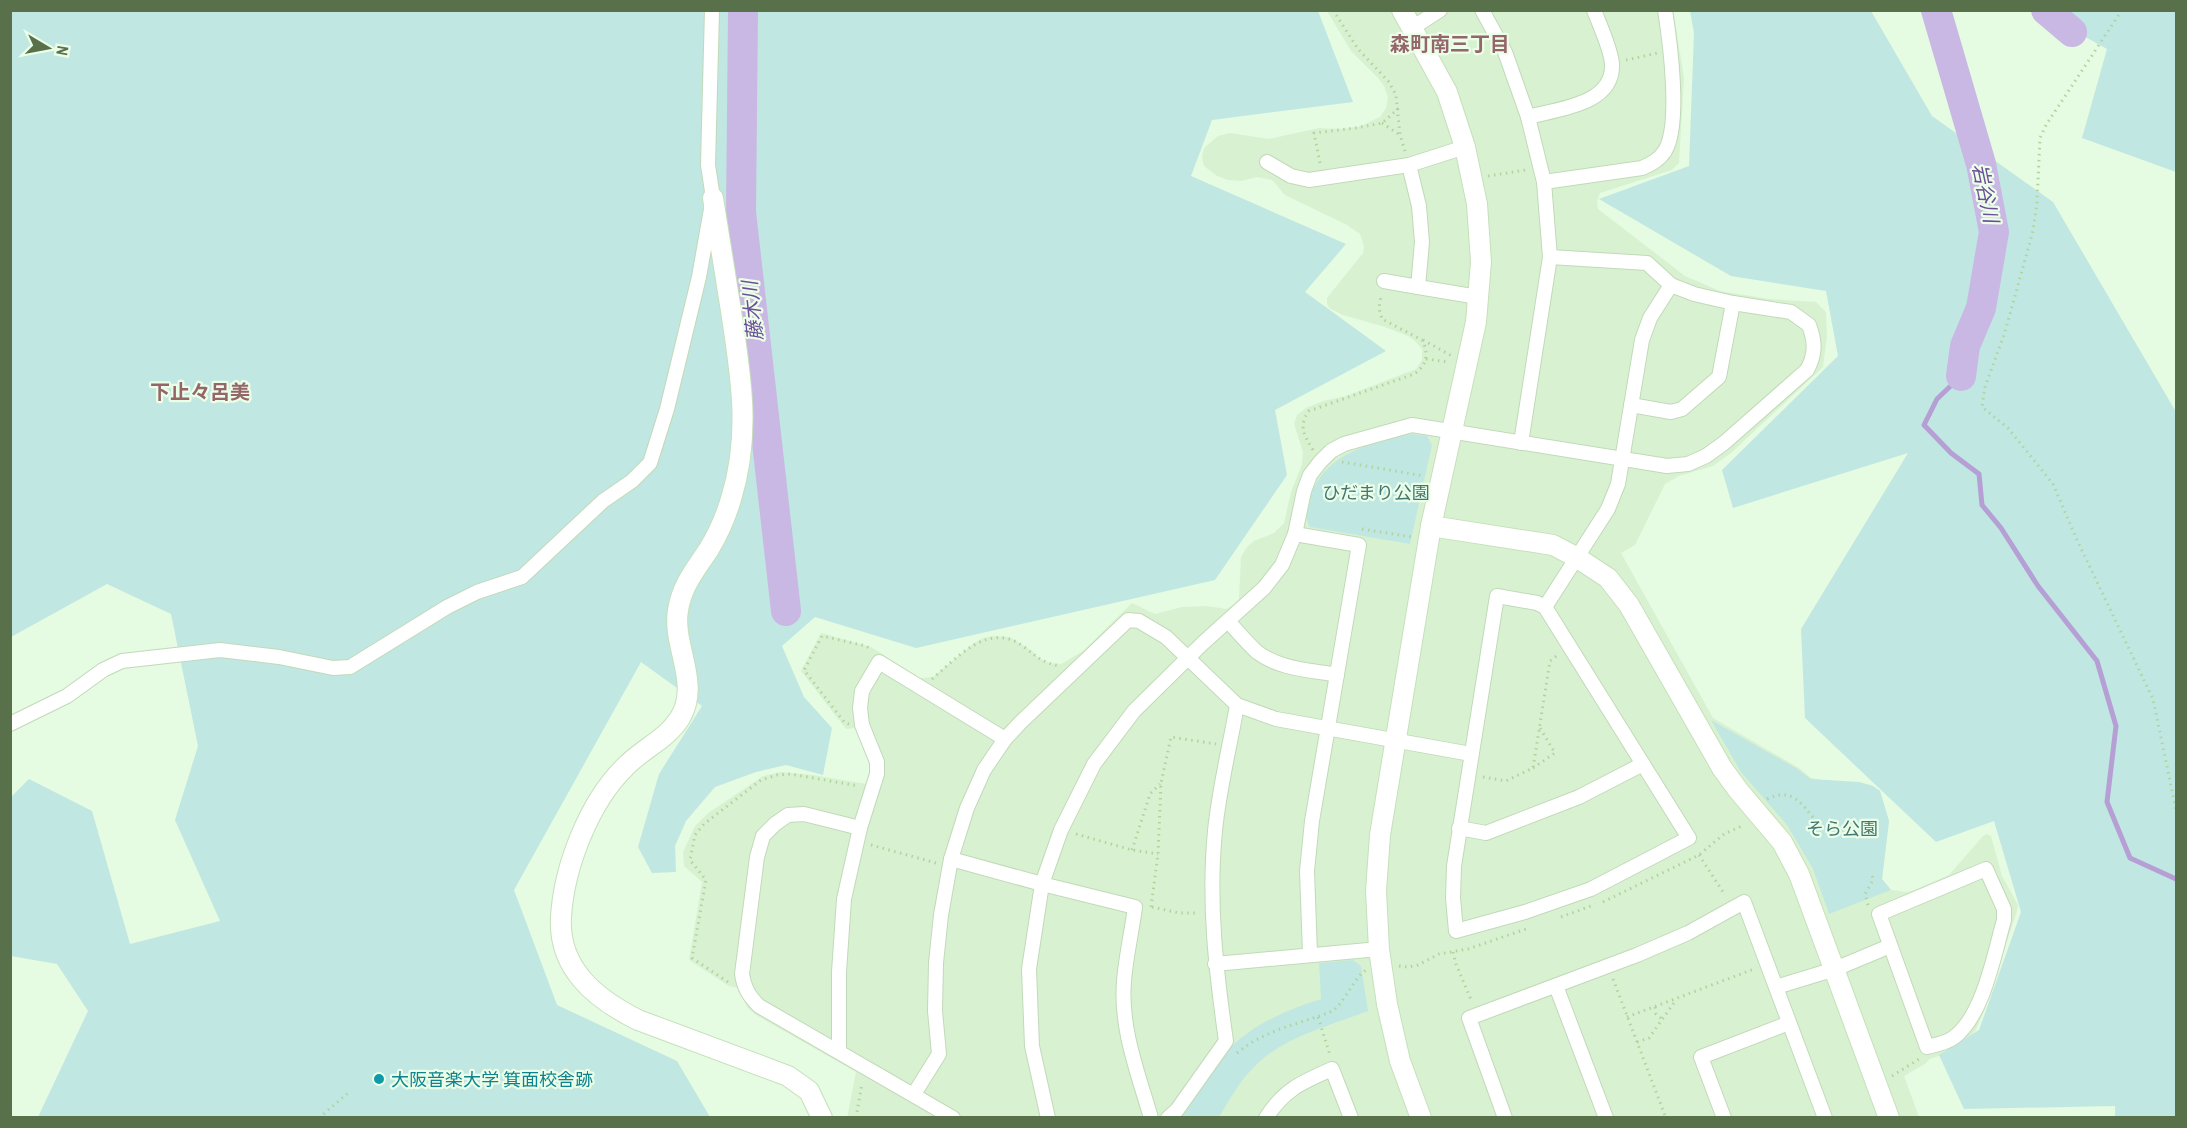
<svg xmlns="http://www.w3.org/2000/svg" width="2187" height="1128" viewBox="0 0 2187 1128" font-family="'Archivo Narrow','Noto Sans JP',sans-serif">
<rect width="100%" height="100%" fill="#e5fbe2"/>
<polygon fill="#d8f2d1" points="1673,10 1684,78 1679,163 1672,170 1600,193 1597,202 1598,209 1685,276 1720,291 1769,299 1816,302 1826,312 1827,336 1823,367 1731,453 1713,466 1679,476 1665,484 1635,545 1621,553 1713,718 1799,768 1811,778 1833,782 1859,782 1873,786 1880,791 1889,821 1882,879 1891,890 1907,892 1914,890 1949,875 1983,836 1987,834 1991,836 2002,876 2018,905 2017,911 1984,1011 1975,1032 1961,1043 1944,1054 1930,1059 1925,1064 1904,1076 1919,1117 847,1118 856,1072 756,1015 747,1007 738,988 729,986 689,960 702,882 684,866 683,852 695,826 707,814 763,776 781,772 813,775 867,784 870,775 869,762 855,728 846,729 801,671 821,633 871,647 920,678 933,677 973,644 983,638 993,636 1010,637 1032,651 1039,658 1049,663 1061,664 1083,651 1132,603 1155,614 1182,607 1207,606 1226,609 1233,605 1239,599 1241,557 1247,547 1254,541 1274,533 1284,523 1291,492 1302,464 1303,452 1294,424 1297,415 1306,408 1323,401 1346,396 1416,369 1422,360 1422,349 1415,341 1408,336 1385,327 1343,315 1329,308 1327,303 1327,298 1363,253 1364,246 1360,234 1347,225 1285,195 1272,180 1257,177 1241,181 1228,180 1217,176 1204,166 1202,157 1204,148 1218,136 1230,133 1269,139 1319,128 1342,129 1361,126 1380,117 1386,108 1388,97 1384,86 1378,78 1351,51 1327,11"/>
<g fill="#c1e7e2">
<polygon points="11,11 1318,11 1353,102 1212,120 1191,176 1346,244 1305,292 1386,351 1275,410 1287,475 1215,580 916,648 815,617 782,646 804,697 832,728 823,775 786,765 756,772 715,787 686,821 675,846 676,872 652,873 638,847 659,774 702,706 641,662 514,890 557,1005 677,1061 710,1117 38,1117 88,1011 57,964 11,956 11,797 29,779 92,811 130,944 220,921 175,820 198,746 171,614 107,584 11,637"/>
<polygon points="1871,11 1932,116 2053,202 2176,412 2176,1117 2115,1117 2115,1106 1964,1109 1939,1055 1979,1030 2021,912 1994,821 1936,842 1805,718 1801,629 1908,453 1733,508 1722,470 1838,356 1826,291 1731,276 1599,199 1689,166 1694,33 1690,11"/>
<polygon points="2039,11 2176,11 2176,172 2082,138 2107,49"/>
<path d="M1412,434L1427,436L1432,445L1410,544L1310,527C1304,516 1306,507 1310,496C1326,453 1371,442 1412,434Z"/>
<polygon points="1711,720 1796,768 1811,779 1859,782 1873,786 1880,791 1889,821 1882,879 1891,890 1829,914 1813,869 1787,825 1741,772"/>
<path d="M1353,960L1361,966L1368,1011C1329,1026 1282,1037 1253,1068C1239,1082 1229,1101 1219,1117L1181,1118C1194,1102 1203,1084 1214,1067C1239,1030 1280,1012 1321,999L1319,963Z"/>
</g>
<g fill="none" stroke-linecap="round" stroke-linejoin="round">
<polyline stroke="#b59fd4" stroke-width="5" points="1961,376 1937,399 1924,425 1951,453 1979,474 1982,505 2001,528 2038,586 2097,661 2116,726 2107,802 2130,858 2176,879"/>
<g stroke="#c9b8e3" stroke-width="30">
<polyline points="743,10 741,212 786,611"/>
<polyline points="1936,10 1981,164 1994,232 1981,308 1965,346 1961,376"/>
<polyline points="2046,10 2072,32"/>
</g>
<g stroke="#c2d9b9" stroke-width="16">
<g id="street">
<polyline points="1482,10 1505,52 1528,117 1544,182 1550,257 1521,443"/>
<polyline points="1412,28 1440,10"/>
<path d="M1528,117C1557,109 1614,105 1612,64C1611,49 1600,26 1594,10"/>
<polyline points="1267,162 1291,176 1309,180 1409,165 1465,147"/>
<polyline points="1409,165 1419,206 1422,242 1418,287 1478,297"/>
<path d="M1544,182L1642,168C1651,164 1659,160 1665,151C1681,124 1670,42 1665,10"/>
<polyline points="1384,281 1418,287"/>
<polyline points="1631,405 1671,412 1682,409 1719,377 1733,303"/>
<polyline points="1295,534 1359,545 1312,821 1307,871 1310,954"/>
<polygon points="1497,596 1537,603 1545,607 1689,838 1591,889 1525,912 1456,931 1453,898 1454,866"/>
<polyline points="1545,607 1608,509 1618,484 1642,340 1650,318 1671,285"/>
<path d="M1228,621C1237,631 1247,643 1257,652C1279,669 1310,670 1337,675"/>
<polyline points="10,724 67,696 103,670 122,661 220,650 279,657 333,668 350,667 447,607 477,592 522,577 603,501 632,481 650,463 667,409 699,277 713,198 708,165 712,10"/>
<path d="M860,828L804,814L788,815L775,824L763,836L757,857L742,974C744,988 749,996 759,1006L953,1118"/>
<polyline points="1459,828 1486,833 1579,797 1643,764"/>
<path d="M951,859L1042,884L1135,907C1132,931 1126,956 1124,981C1120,1028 1138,1073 1151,1118"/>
<path d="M1986,869L2004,909V920C1994,955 1983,1017 1953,1038C1946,1043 1935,1045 1927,1047L1879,914Z"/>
<polyline points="1215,964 1379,949"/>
<polyline points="1556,986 1606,1118"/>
<polyline points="1776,987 1835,969 1890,946"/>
<polyline points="839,1051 839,972 844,899 860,828 877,774 877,762 862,725 860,708 862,691 879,662 1005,739"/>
<polyline points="914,1094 939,1054 935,1011 936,963 941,915 951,859 967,808 984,770 1005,739 1021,722 1128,620 1139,621 1166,637 1237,705 1276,719 1471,754"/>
<path d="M1048,1118L1032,1046L1029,969L1042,884L1061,830L1094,764L1134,711L1203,643L1264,588L1282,565L1295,534L1304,491L1310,475L1320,462L1331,451L1344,444L1412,425L1667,466L1688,464L1706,456L1724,443L1807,370C1816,354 1815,341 1809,325L1791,312L1733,303L1694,294L1671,285L1647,263L1550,257"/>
<path d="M1168,1118L1177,1110L1226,1041C1216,971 1208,902 1215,831C1219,789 1230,746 1237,705"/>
<path d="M1266,1118C1284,1089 1303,1082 1332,1069L1351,1118"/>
<polyline points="1505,1118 1469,1018 1637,955 1688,933 1744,902 1825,1118"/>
<polyline points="1724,1118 1701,1057 1789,1023"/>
</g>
</g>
<g stroke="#c5e0ba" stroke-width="22">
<g id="secondary">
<polyline points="1402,10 1447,92 1465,147 1477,204 1481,262 1476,322 1431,526 1380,835 1376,891 1379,949 1387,1004 1400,1061 1421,1118"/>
<path d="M713,198C719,236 725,273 731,311C741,376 751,435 731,499C726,516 718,534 709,549C696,569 682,585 678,610C672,646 701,683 680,718C667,739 642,749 625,767C589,802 564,867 561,917C558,969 596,999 638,1020L788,1076L809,1091L822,1118"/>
<polyline points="1431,526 1553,545 1576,557 1608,578 1629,605 1722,768 1738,790 1782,842 1799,874 1889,1118"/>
</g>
</g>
<g stroke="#b1d39f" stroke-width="3" stroke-dasharray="1.5 4.5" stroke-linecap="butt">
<polyline points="1333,10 1358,49 1389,82 1396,95 1400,135 1405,151"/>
<polyline points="2122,10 2046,125 2040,138 2037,202 2033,231 2005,332 1985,387 1982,407 2008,428 2053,484 2077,540 2153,699 2176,810"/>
<polyline points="1626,60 1658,53"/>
<polyline points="1382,123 1400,135"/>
<polyline points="1320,163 1314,133 1356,128 1382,123 1399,108"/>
<polyline points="1488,176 1526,170"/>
<polyline points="1423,340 1452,356"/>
<polyline points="1426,359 1448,362"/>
<path d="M1313,450C1304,435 1298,426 1309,411L1414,374C1427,366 1429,353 1422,340L1382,319L1379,308L1381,296"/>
<polyline points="1342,462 1424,476"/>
<polyline points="1362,529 1412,537"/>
<path d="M932,679C957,658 989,620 1024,647C1037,657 1043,663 1060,666"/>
<polyline points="849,724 845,723 804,670 822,636 866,646 872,650"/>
<polyline points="1533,768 1555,753 1540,728"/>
<polyline points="1483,777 1506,781 1533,768 1550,661 1559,654"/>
<path d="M1767,799C1792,787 1801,803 1816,821"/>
<polyline points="1076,834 1132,850 1158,854"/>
<polyline points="871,845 936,863"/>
<polyline points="1132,850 1150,794 1160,784"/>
<polyline points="1699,855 1725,895"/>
<polyline points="1603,902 1699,855 1724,834 1744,825"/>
<polyline points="1868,905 1865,894 1873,880 1872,873"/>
<polyline points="1151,907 1158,854 1161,783 1171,737 1216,744"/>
<polyline points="1152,907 1179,913 1198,913"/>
<polyline points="1561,917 1591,906"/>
<polyline points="1453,952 1456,964 1472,1002"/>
<polyline points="2175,956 2176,956"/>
<polyline points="1399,966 1408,967 1418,965 1439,954 1468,949 1526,929"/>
<polyline points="1613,979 1666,1118"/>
<polyline points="728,982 692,958 706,880 690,860 695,835 704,824 761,780 777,775 790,774 859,786"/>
<polyline points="1655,1007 1656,1014 1662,1019"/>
<polyline points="1318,1017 1330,1055"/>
<polyline points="1627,1017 1754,969"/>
<polyline points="1637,1042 1649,1038 1676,1000"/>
<path d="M1237,1053C1266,1029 1300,1024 1333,1011C1347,999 1353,979 1366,970"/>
<polyline points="1892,1076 1919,1059"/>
<polyline points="319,1118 348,1093"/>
<polyline points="856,1118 862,1083"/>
</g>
<use href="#street" stroke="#fff" stroke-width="14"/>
<use href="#secondary" stroke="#fff" stroke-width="20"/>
</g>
<circle fill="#0f9aa8" stroke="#ebfee8" stroke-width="2" cx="379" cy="1079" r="6"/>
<g text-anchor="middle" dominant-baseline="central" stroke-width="4.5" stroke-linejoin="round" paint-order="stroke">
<g font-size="18" fill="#427774" stroke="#ebfee8">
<text x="1376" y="492">ひだまり公園</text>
<text x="1842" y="828">そら公園</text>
</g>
<g font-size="18" fill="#0d838f" stroke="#ebfee8" text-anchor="start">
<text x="391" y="1079">大阪音楽大学 箕面校舎跡</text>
</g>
<g font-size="20" font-weight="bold" fill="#946669" stroke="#ebfee8">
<text x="1450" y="43">森町南三丁目</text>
<text x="200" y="391">下止々呂美</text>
</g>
<g font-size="20" font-style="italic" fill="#6d4e98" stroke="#ebfee8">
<text transform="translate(1986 193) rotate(78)">岩谷川</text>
<text transform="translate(752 311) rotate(-96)">藤木川</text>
</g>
</g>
<rect width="2187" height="1128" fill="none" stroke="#59714a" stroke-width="24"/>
<g transform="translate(48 48) rotate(100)" stroke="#ebfee8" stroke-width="4.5" paint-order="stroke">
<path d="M0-4.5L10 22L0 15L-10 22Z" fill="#59714a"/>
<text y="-9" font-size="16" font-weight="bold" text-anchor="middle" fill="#59714a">N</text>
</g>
</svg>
